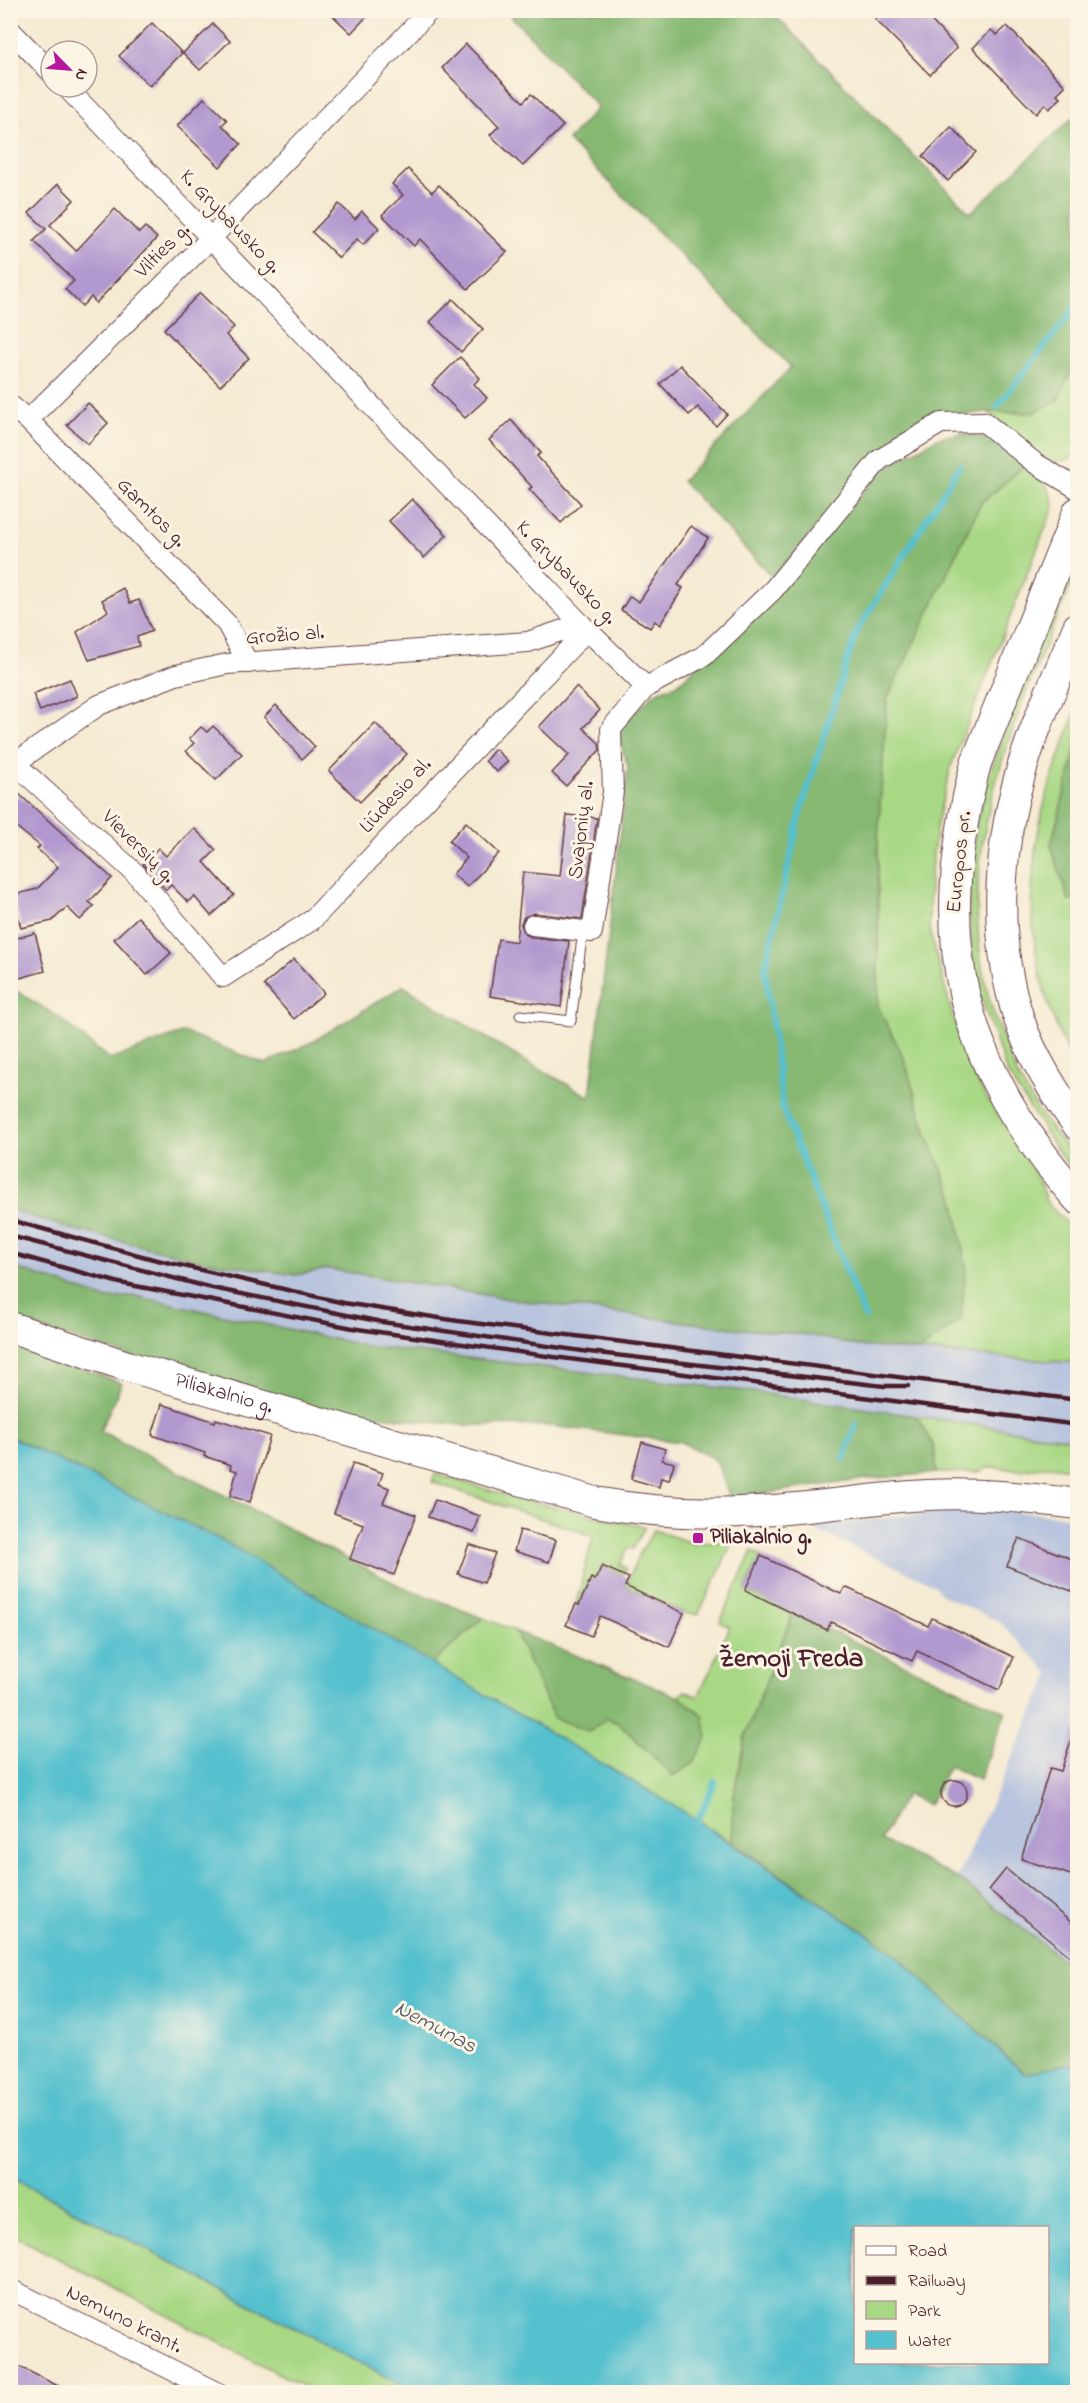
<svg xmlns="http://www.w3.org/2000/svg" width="1088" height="2403" viewBox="0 0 1088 2403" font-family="'Indie Flower',sans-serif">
<rect width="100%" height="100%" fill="#fcf5e5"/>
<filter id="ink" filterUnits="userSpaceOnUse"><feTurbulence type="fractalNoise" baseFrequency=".0167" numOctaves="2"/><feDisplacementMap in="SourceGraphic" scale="12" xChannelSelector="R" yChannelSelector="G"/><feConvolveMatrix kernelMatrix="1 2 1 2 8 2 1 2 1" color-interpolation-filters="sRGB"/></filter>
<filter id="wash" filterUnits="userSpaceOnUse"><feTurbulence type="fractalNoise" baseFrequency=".008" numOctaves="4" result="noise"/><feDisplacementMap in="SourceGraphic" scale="24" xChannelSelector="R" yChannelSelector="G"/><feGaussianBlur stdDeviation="1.35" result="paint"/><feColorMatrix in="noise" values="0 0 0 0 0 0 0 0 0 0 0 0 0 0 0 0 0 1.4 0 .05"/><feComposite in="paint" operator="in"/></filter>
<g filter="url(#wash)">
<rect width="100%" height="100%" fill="#f5ead2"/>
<g fill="#b9c5de">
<polygon points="11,1210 68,1228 203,1261 296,1275 329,1269 509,1299 732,1328 809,1335 859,1346 1077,1363 1077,1440 746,1391 366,1346 135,1296 106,1299 11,1266"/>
<polygon points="970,1508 1077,1517 1077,1971 957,1878 1050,1674 1001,1623 940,1594 935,1585 810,1527"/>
</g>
<g fill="#a9d885" stroke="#7a7c58" stroke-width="1.5">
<path d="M1077,360L1078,450C1071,461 1061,462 1049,463L988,412L1031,413L1057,401Z"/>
<path d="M1025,465C1040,471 1051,491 1054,506L951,766L937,823L930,878L929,927L952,1014L977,1082L1037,1176L1047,1203L1077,1234V1363L920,1351L961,1319L954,1198L927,1136L878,1007V837L887,698L981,503Z"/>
<path d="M1077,552V570C1017,713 936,877 1001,1033C1007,1049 1012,1065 1020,1080C1028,1094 1037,1109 1046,1122C1055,1136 1069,1148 1076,1162C1078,1166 1077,1171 1077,1176L1059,1153L1007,1073L981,997L972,953L969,906L977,820L990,773L1022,686Z"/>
<path d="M1077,707V745L1051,845L1069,901L1077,899V1069C1028,982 1021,889 1047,794C1055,765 1068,736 1077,707Z"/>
<path d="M916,1416L1077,1440V1470L1050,1466L1020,1470L991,1467L978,1472L936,1473C937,1445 931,1439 916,1416Z"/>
<polygon points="435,1474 520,1499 645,1527 633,1549 628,1548 620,1565 626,1568 622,1575 602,1566 595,1580 591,1578 579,1605 576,1604 593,1536 432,1482"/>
<polygon points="654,1530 694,1544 734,1540 698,1615 684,1613 625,1586 640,1553"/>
<polygon points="752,1551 761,1556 745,1590 793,1613 745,1736 734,1794 732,1842 432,1664 483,1618 515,1631 554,1718 607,1718 620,1724 673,1776 703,1715 679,1697 685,1691 698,1697 730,1627 720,1622"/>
<polygon points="10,2177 415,2392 314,2392 11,2234"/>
</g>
<g fill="#86b872" stroke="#686c4e" stroke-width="1.5">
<polygon points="506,11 771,11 970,213 1077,114 1077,360 1057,401 1032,413 988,412 940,417 879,453 773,578 682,481 791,367 568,140 598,107"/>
<polygon points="963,433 990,438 1025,465 981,503 887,699 878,837 878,1007 904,1058 927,1136 954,1198 966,1267 961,1319 920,1351 859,1346 809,1335 732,1328 509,1299 329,1269 296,1275 203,1261 68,1228 11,1210 10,987 60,1018 110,1060 184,1032 265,1064 312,1042 403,986 521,1059 590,1097 628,766 616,730 655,693 678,684 776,593 883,469 938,438"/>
<polygon points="1077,745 1077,899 1069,901 1051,845"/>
<path d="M10,1266L106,1299L135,1296L366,1346L746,1391L916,1416C931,1439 937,1445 936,1473L866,1479L730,1498L716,1460L681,1442L551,1426L459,1425L372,1415L332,1417L11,1320Z"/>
<polygon points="10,1343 122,1383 100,1431 398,1585 483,1618 432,1664 225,1542 11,1437"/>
<polygon points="793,1613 1006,1712 979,1780 949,1766 929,1805 906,1794 881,1840 957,1878 1077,1971 1077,2067 1068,2064 1025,2074 889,1949 732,1842 734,1794 745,1736"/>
<polygon points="515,1631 679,1697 703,1715 707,1737 693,1764 673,1776 620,1724 607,1718 589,1732 554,1718"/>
</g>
<path fill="#54c0ce" stroke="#4f707c" stroke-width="1.5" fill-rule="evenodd" d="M11,1437L225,1542L678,1808L889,1949L1024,2074L1068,2064L1077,2067V2392H415L11,2177ZM856,2228H1048V2362H856Z"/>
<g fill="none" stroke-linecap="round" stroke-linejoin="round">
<g stroke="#54c0ce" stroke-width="6">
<polyline points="997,407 1071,313 1078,301"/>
<polyline points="865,1318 783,1110 765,969 801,811 856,633 960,465"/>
<polyline points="844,1459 856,1424"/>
<polyline points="694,1828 715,1782"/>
</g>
</g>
<g id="blocks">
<g fill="#b198cf">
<polygon points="327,10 373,10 351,33"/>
<polygon points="883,10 921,10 957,48 930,75 875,19"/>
<polygon points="152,23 182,53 150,86 119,56"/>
<polygon points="213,24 230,41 200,70 183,53"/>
<polygon points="1007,26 1065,86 1057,94 1061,98 1049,109 1045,104 1036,114 973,48 991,30 997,35"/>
<polygon points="466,44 523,102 531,94 563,126 523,166 490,135 499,126 442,68"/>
<polygon points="204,98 227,120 222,125 241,144 220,167 177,126"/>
<polygon points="951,127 976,152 948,181 923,156"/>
<polygon points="408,169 432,192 439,185 507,252 468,289 420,239 414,246 382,215 403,195 392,184"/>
<polygon points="58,184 74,200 50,225 76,251 115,209 139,233 145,227 157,238 96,303 91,297 82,306 65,289 74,281 34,241 46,229 29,213"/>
<polygon points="339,204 355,219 362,211 379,228 363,245 357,239 339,258 312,232"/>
<polygon points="200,293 234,327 226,335 249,358 220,386 164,329"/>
<polygon points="453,299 483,329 461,352 430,322"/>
<polygon points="460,357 480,378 474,384 487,398 465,418 432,385"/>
<polygon points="680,365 727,414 716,426 698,407 689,415 660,384"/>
<polygon points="88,403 108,423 88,444 67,425"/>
<polygon points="511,420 541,453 537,456 581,504 561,523 529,489 532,487 489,440"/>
<polygon points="412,499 447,535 424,558 389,521"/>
<polygon points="691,526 708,538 678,585 683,588 660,625 655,621 650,628 621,610 630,596 639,602"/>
<polygon points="123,588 130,603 139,600 152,631 137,637 139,646 89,660 77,632 108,611 102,600"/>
<polygon points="70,679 77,696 40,711 33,694"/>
<polygon points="576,687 600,710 583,728 599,743 600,750 566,786 552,773 569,755 539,727"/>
<polygon points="276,705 315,747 302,759 264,717"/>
<polygon points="375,723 407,754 360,802 329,771"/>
<polygon points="213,726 242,754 216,780 186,751 194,743 189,739 201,727 207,732"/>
<polygon points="495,749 508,761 497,772 485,761"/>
<polygon points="19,794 112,878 89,902 94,906 80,920 67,907 52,921 21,928 13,895 37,889 58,867 37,849 40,846 10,822 10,804"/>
<polygon points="567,815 597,818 582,919 534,913 524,917 521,924 525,934 531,937 569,941 561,1007 490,996 498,939 516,942 523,872 560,876"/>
<polygon points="466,822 499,853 467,887 453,874 467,858 449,841"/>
<polygon points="194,828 216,850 204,862 234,895 211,916 194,896 188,902 171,885 166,890 143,864 158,848 166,856"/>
<polygon points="138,917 171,953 147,975 114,939"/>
<polygon points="35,933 45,971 16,979 10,960 10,940"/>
<polygon points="294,959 324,993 294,1019 264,985"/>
<polygon points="162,1404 215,1422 216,1419 270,1436 250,1502 230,1496 237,1471 230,1469 231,1465 204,1456 205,1453 152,1435"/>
<polygon points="642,1442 665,1449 662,1460 674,1463 669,1480 661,1478 659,1487 631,1479"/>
<polygon points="353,1463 383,1473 379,1484 389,1488 383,1503 416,1515 394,1575 350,1559 363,1524 334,1513"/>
<polygon points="435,1500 480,1516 474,1533 428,1517"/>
<polygon points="520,1530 556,1540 549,1562 514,1551"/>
<polygon points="1019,1538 1077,1561 1077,1583 1074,1592 1007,1566"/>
<polygon points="469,1544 495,1553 484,1583 458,1574"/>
<polygon points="761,1556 841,1594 845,1587 928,1626 932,1618 1014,1657 999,1690 917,1651 912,1661 831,1622 827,1630 745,1590"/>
<polygon points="602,1566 629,1578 625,1586 684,1613 669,1647 600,1616 591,1636 566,1625 576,1604 579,1605 591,1578 595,1580"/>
<polygon points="1074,1731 1077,1732 1077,1877 1021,1859 1050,1768 1061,1771"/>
<circle cx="954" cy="1793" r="13"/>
<polygon points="1006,1869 1077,1927 1077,1962 989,1890"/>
<polygon points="10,2362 70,2392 10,2392"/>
</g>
</g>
</g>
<g filter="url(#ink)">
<use href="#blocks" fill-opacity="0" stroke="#643d44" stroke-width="1.5"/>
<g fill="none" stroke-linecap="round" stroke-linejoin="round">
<g stroke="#643d44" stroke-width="11">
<polyline id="lane" points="520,1015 571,1021 583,931"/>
</g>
<g stroke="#643d44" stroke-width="22">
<g id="street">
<polyline points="10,30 51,72"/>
<polyline points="66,87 581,624 646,687 704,656 773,590 879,460 941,423 984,422 1035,463 1078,489"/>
<polyline points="10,405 28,420 227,624 248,663"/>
<polyline points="28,420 212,237 430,10"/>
<polyline points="10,759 136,874 223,977 312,920 587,630"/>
<polyline points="15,763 99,705 176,675 227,664 528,642 581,624"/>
<polyline points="533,925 592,932 613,792 611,729 646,687"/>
<polyline points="10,2289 216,2392"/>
</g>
</g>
<g stroke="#643d44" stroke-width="32">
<g id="primary">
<path d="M1078,512L976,763C930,940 958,1061 1078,1199"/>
<path d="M1078,627C1058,676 1034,725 1020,775C997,855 993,943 1020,1022C1030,1053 1058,1099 1078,1125"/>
<path id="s1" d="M10,1327L127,1366L595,1502C649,1512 704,1515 759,1511C815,1508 871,1498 927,1495C978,1492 1027,1498 1078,1504"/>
</g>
</g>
<use href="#lane" stroke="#fff" stroke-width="9"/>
<use href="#street" stroke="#fff" stroke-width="20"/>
<use href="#primary" stroke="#fff" stroke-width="30"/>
<g stroke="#4a1f2b" stroke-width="4.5">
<polyline points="10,1220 153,1259 344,1303 458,1321 1078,1400"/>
<polyline points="10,1236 212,1288 382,1322 589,1352 884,1386 908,1386"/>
<polyline points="10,1253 120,1283 358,1329 554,1357 1078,1425"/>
</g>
</g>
</g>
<rect fill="#b5179e" stroke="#fcf5e5" stroke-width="2" x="692" y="1532" width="12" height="12" rx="3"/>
<g text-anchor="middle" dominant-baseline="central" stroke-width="6" stroke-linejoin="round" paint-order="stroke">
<g font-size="21" fill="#4a1f2b" stroke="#fcf5e5">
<text transform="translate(230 222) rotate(46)">K. Grybausko g.</text>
<text transform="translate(163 251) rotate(-45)">Vilties g.</text>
<text transform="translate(151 513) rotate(45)">Gamtos g.</text>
<text transform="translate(566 573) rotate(46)">K. Grybausko g.</text>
<text transform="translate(285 636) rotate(-4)">Grožio al.</text>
<text transform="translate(396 796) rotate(-47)">Liūdesio al.</text>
<text transform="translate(582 830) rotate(-83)">Svajonių al.</text>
<text transform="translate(138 847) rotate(45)">Vieversių g.</text>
<text transform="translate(960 862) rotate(-84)">Europos pr.</text>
<text stroke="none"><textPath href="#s1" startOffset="224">Piliakalnio g.</textPath></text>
<text transform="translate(124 2320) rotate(27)">Nemuno krant.</text>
</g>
<g font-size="21" font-weight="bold" fill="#4a1f2b" stroke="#fcf5e5" text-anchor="start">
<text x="710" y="1538">Piliakalnio g.</text>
</g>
<g font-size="22" font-style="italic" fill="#4e5764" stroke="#fcf5e5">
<text transform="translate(435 2028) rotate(28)">Nemunas</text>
</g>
<g font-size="27" font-weight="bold" fill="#4a1f2b" stroke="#fcf5e5">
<text x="791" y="1659">Žemoji Freda</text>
</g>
</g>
<rect width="1088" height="2403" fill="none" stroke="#fcf5e5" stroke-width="36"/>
<rect x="854" y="2226" width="195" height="138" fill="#fcf5e5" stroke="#b59f9b" stroke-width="1.5"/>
<rect x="866" y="2246" width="30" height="9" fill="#ffffff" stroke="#b59f9b" stroke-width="1.5"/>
<text x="908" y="2256" font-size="18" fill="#4a1f2b">Road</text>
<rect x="866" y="2276" width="30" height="9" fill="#4a1f2b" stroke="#b59f9b" stroke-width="1.5"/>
<text x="908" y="2286" font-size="18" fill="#4a1f2b">Railway</text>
<rect x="866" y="2301" width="30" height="18" fill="#a9d885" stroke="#b59f9b" stroke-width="1.5"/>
<text x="908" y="2316" font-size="18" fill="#4a1f2b">Park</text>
<rect x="866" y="2331" width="30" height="18" fill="#54c0ce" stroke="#b59f9b" stroke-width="1.5"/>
<text x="908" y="2346" font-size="18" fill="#4a1f2b">Water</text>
<g transform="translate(69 69) rotate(115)"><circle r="28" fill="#fcf5e5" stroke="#b59f9b" stroke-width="1.5"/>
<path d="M0-4.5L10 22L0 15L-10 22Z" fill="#b5179e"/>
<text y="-9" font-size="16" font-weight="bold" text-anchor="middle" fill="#4a1f2b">N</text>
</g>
</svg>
